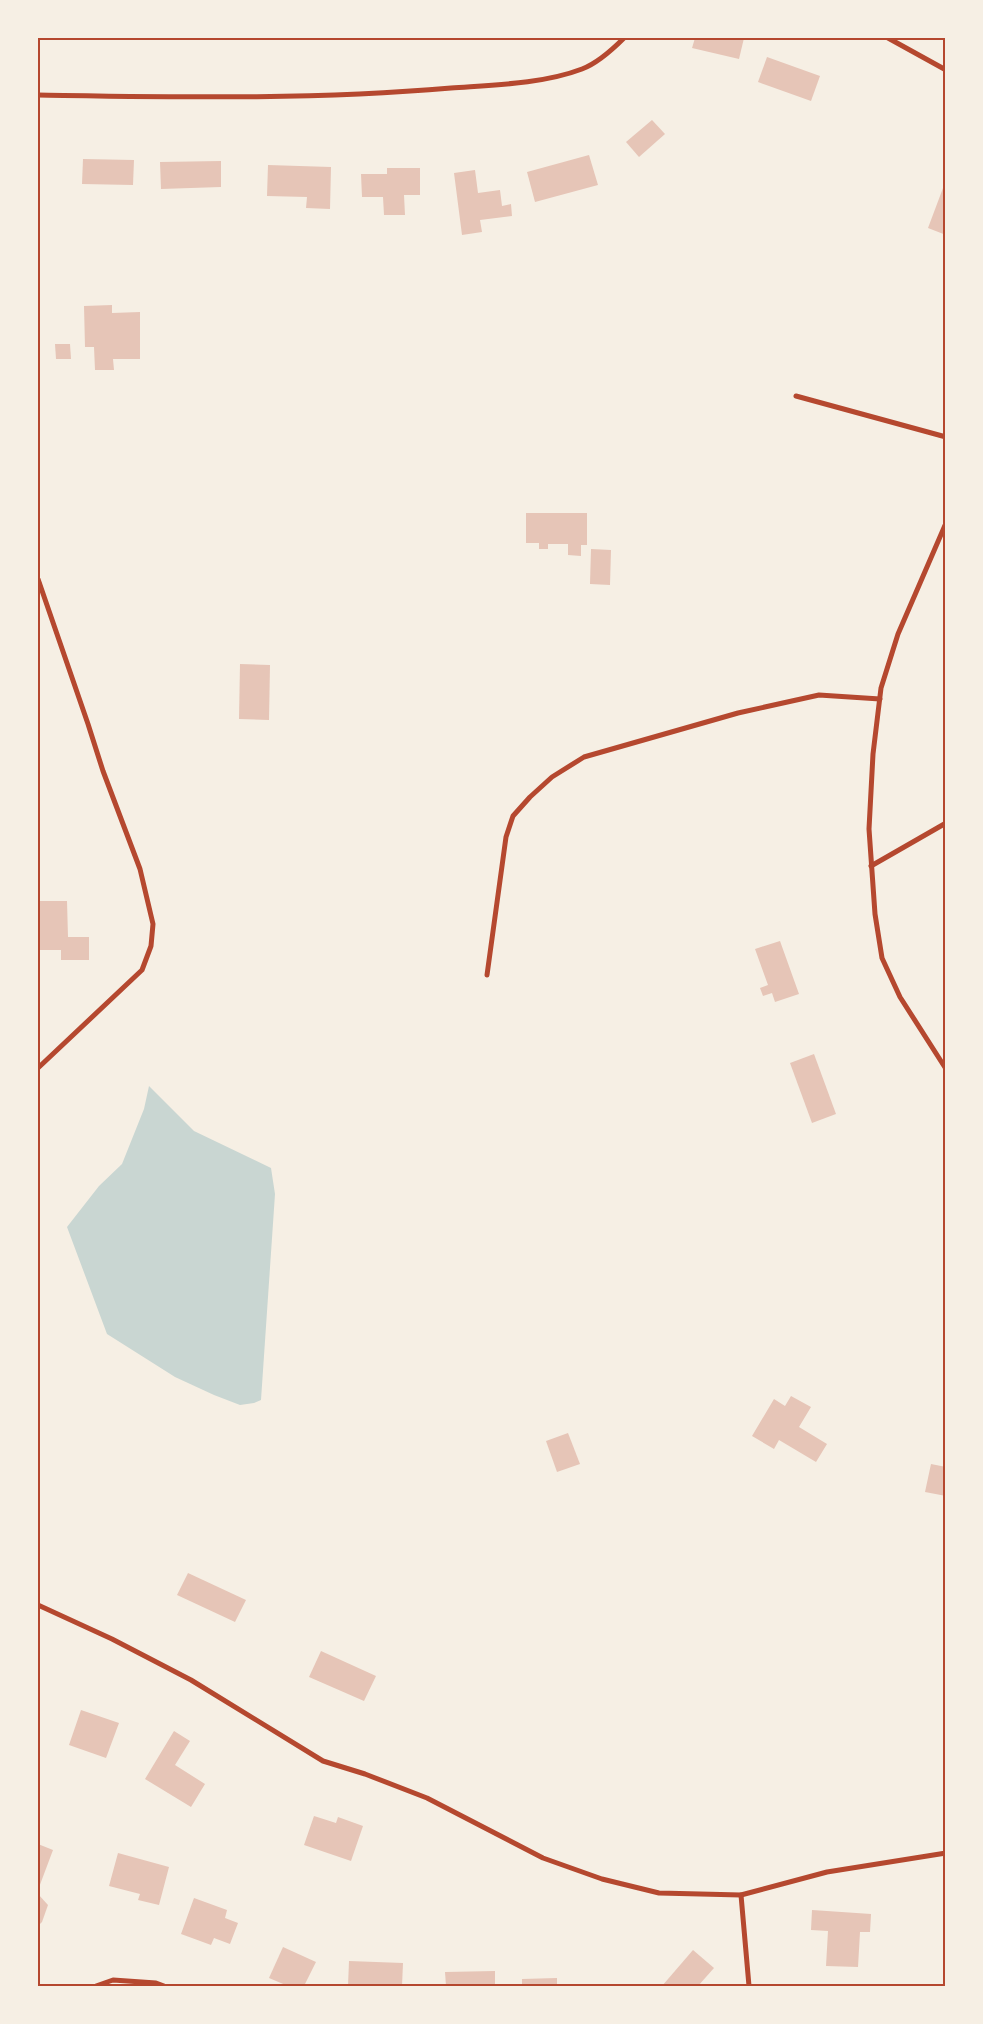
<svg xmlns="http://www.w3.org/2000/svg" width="983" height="2024" viewBox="0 0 983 2024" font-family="'Libre Baskerville',serif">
<rect width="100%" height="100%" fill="#f6efe4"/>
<polygon fill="#c9d6d2" points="149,1086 194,1131 271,1168 275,1194 261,1400 254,1403 240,1405 214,1395 175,1377 107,1334 67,1227 99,1186 122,1164 144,1109"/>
<g fill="#e6c5b7">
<polygon points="695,38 744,38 739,59 692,48"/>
<polygon points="767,57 820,76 811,101 758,82"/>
<polygon points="652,120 665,134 639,157 626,142"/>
<polygon points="589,155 598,185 535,202 527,172"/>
<polygon points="83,159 134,160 133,185 82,184"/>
<polygon points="221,161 221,187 161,189 160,162"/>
<polygon points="268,165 331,167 330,209 306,208 307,197 267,196"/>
<polygon points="387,168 420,168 420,195 404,195 405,215 384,215 383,197 362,197 361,174 387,174"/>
<polygon points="475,170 478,193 500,190 502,206 511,204 512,216 480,220 482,232 462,235 454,173"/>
<polygon points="943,188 946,189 946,235 928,228"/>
<polygon points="112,305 112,313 140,312 140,359 113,359 114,370 95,370 94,347 85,347 84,306"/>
<polygon points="55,344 70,344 71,359 56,359"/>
<polygon points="526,513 587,513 587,545 581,545 581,556 568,555 568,544 548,544 548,549 539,549 539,543 526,543"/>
<polygon points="591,549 611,550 610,585 590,584"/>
<polygon points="240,664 270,665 269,720 239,719"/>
<polygon points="38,901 67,901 68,937 89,937 89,960 61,960 61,950 38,950"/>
<polygon points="780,941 799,994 775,1002 772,993 763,996 760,988 768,985 755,949"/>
<polygon points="814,1054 836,1114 812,1123 790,1063"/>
<polygon points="791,1396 811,1407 799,1427 827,1444 816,1462 779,1440 774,1449 752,1436 774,1399 785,1406"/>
<polygon points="568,1433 580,1464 557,1472 546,1441"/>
<polygon points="931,1464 946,1467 946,1496 925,1492"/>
<polygon points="188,1573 246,1600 235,1622 177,1595"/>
<polygon points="321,1651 376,1676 364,1701 309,1677"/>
<polygon points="81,1710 119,1723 106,1758 69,1745"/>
<polygon points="174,1731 190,1741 175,1765 205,1784 191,1807 145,1779"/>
<polygon points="314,1816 336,1823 338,1817 363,1826 351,1861 304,1845"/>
<polygon points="38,1844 53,1850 38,1890"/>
<polygon points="118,1853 169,1867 159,1905 138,1900 140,1894 109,1886"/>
<polygon points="38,1894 48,1905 42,1922 38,1926"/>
<polygon points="194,1898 227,1910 225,1918 238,1923 230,1944 214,1938 211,1945 181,1934"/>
<polygon points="812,1910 871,1914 870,1932 860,1932 858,1967 826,1966 828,1931 811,1930"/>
<polygon points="283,1947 316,1962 304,1986 288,1986 269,1978"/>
<polygon points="693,1950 714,1968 698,1986 662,1986"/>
<polygon points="349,1961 403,1963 402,1986 348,1986"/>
<polygon points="495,1971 495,1986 446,1986 445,1972"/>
<polygon points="557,1978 557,1986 522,1986 522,1979"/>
</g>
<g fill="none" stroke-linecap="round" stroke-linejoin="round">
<g stroke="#b5482f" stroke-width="5">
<polyline points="888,38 946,70"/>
<path d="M38,95C175,97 313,100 451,88C492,85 543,84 582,69C598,63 612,50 624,38"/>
<polyline points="796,396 946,437"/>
<polyline points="946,523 898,634 881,688 873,754 869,829 875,914 882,958 900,997 946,1069"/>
<polyline points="38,579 88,724 103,771 140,869 153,924 151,946 142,970 38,1068"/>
<polyline points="871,866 946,823"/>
<polyline points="487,975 506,837 513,816 530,797 552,777 584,757 738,713 819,695 880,699"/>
<polyline points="38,1605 112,1639 191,1680 323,1761 365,1774 427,1798 543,1858 602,1879 659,1893 741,1895 827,1872 946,1853"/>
<polyline points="741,1895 749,1986"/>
<polyline points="96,1986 113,1980 156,1983 164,1986"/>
</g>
</g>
<rect width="983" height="2024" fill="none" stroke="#f6efe4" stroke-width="78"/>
<rect x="39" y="39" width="905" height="1946" fill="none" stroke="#b5482f" stroke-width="2"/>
</svg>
